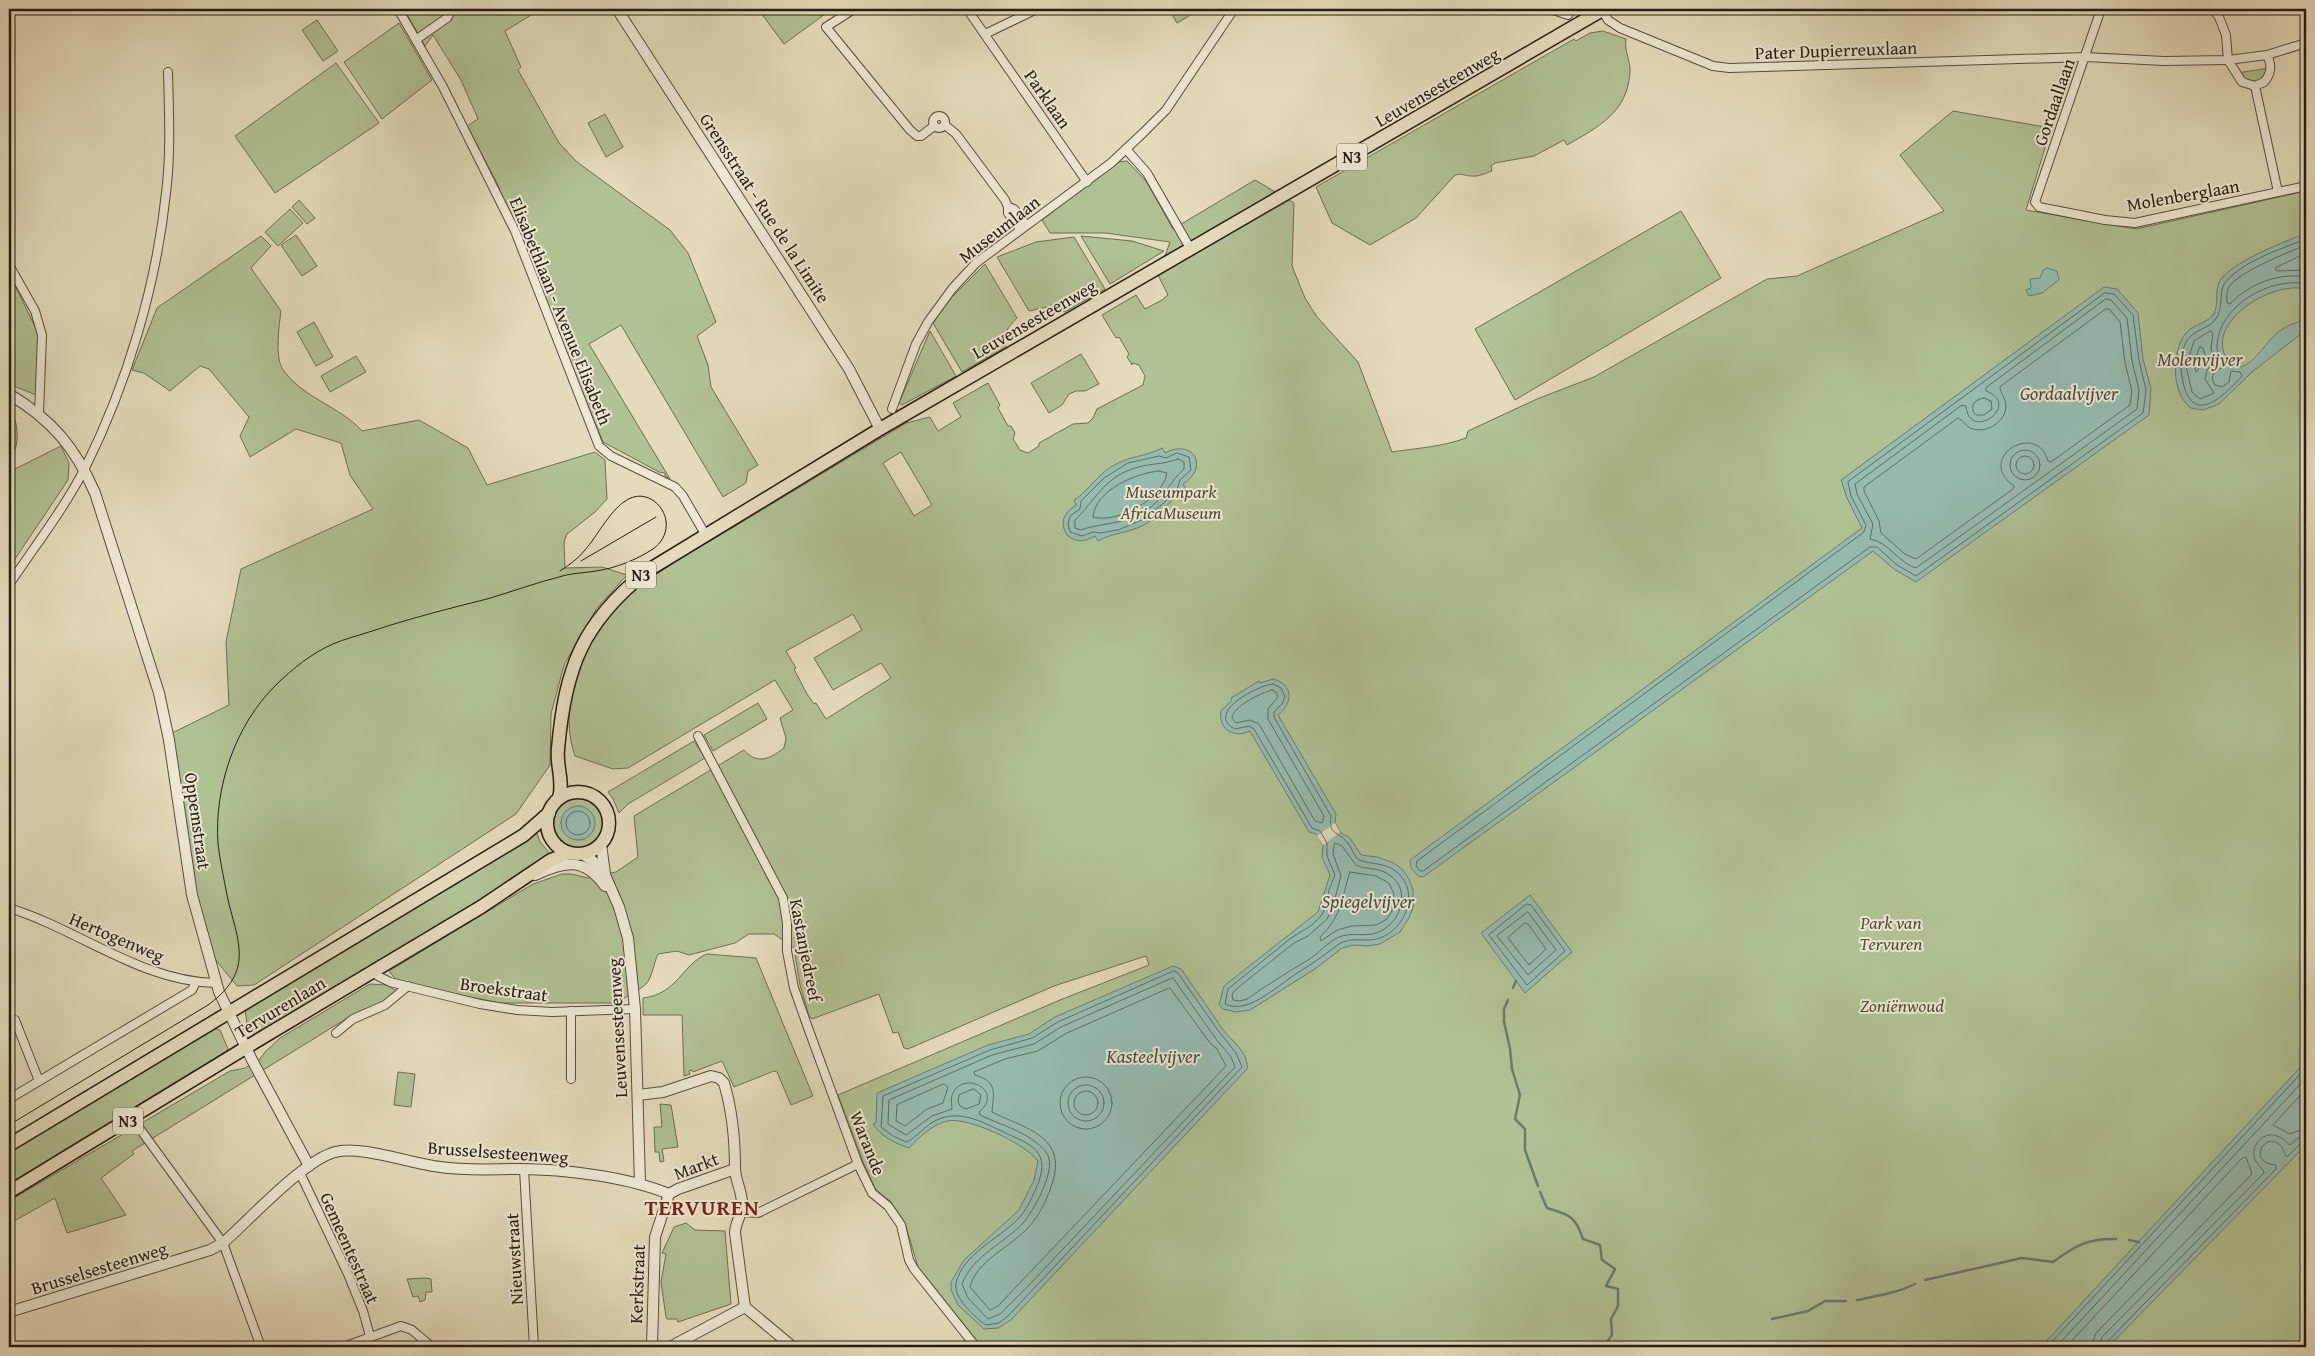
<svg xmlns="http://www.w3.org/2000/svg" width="2315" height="1356" viewBox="0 0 2315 1356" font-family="'Gentium Book Plus',serif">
<rect width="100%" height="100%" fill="#e4dbbb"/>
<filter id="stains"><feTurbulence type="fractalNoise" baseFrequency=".004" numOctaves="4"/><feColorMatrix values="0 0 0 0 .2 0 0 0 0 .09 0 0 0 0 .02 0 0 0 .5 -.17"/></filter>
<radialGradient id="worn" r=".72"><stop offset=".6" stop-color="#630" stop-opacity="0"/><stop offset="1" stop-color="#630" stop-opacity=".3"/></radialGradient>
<g fill="#b0c193" stroke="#6b6e52" fill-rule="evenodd">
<polygon points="404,9 541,9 505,31 521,67 518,70 559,143 577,162 670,230 688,253 716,322 697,336 708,365 711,387 758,465 748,471 746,483 723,497 621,325 589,344 670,479 665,476 665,473 659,472 603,442 497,183 467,126 478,119 461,80 433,35 425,46"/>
<polygon points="758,9 832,9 784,44"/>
<polygon points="1169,9 1201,9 1177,23"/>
<polygon points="317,20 338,51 323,61 302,30"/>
<polygon points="399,23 432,80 382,119 344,62"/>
<path d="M1603,31L1626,39C1624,52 1631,61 1630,73C1627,113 1598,127 1567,145L1564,140L1534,156L1495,163L1491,166L1492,171C1486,173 1478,177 1472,176C1465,176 1462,173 1455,175L1416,218L1370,245L1332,223L1316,187L1574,39L1576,41L1590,33Z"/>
<polygon points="336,63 379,123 275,193 235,136"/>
<polygon points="2269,68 2265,77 2258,82 2246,80 2237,73"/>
<path d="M1953,111L2051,128L2026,210L2136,229L2306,191V1347H982L918,1267L905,1223L891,1202L876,1190L863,1162L838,1095L1060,1000L1149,965L1146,956L1054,986L908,1049L904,1048L898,1032L893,1033L879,994L812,1019L809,1016L800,985L794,948L774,934H749L735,943L689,955L677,951L658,954C654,962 652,978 646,984C641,989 620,1001 614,1003H499L397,981L389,971L533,884L562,874H571L588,878L616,872L638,857L634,816L744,750C757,765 770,759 784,748L786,738L780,718L793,710L775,680L628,768L613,769L575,756C559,712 577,651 607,617C643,577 692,552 737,525C793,491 850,457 906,423L930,417L938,431L961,417L953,403L988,383L1000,405L998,408L1008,426H1011L1015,433L1013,439L1020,450L1028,453L1039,446V443L1073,424L1088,423L1093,418L1097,409L1143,385L1145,376L1139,365L1132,363V365L1127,357L1129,354L1119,337L1116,338L1102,315L1136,295L1145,309L1164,299V298L1168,295L1158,275L1170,242L1106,233H1050L1042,220L1117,162L1127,161L1146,181L1173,229L1255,180L1294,203L1292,266L1305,298L1317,317L1358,362L1392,452C1417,448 1442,447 1466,438L1468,431L1537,399L1594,377L1767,279L1797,276L1944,211L1900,155ZM901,452L932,505L914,516L883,463ZM853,614L862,630L814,658L833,690L881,663L891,678L826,719L816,703L814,704L807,694L794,669L796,668L786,651Z"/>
<polygon points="605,114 623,147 606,157 588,123"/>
<polygon points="299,200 315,218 307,224 292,207"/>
<polygon points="290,209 303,223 278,246 265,232"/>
<polygon points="1681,211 1721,278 1515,400 1475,329"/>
<polygon points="296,235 317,266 302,276 281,245"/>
<path d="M261,236L271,246L251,268L281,311C279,325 275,356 282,368C300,397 340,406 362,431L419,420L468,448L487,485L595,452L605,460L607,499L595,512L567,534L564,542L565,568L602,567L627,575L597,608L564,665L551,714L550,765L516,814L254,985L237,986L214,958L199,915L168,735L229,705L226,642L241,569L373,509L350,475L341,443L296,429L250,457L240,436L249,417L209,369L200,366L170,391L144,373L132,370L157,308Z"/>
<polygon points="1081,236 1132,241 1164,251 1110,284"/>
<polygon points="1074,237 1105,289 1065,312 1047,307 1029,311 997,257 1036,242"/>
<path d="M985,264L1017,318C1008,327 1002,334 1006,347L962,372L933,323L949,300Z"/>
<polygon points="9,273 39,335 36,395 9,384"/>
<polygon points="314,322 333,357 316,366 297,332"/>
<polygon points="930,331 956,376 902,405 899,403"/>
<polygon points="1081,354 1099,384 1085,391 1076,391 1069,394 1062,405 1049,413 1031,383"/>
<polygon points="356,356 366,372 330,392 321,376"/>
<path d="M9,406C19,424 21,444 9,462Z"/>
<polygon points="61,446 69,463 68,480 9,568 9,472"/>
<polygon points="758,703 767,719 713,751 704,735"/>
<polygon points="694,741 705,758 628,804 619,813 613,799 608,792"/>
<path d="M578,798C614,803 610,851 576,849C544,847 545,802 578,798ZM590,812L594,819C592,828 592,836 582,840L564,832L561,823L564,815Z"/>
<polygon points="536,831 540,842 552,856 258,1035 254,1035 247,1023 245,1010"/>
<path d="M707,954L756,958L813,1096L791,1105L777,1072L774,1071L734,1087L722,1061L693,1072L692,1070L689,1071L690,1074L684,1076L682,1015H643V998C678,994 682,964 707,954Z"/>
<polygon points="370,984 386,985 397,991 382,1002 349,1017 132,1151 134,1154 101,1178 126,1215 67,1233 55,1198 9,1224 9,1201 230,1071 245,1068 259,1060 265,1052 280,1038"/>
<polygon points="214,1028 220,1030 228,1049 223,1054 224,1056 9,1186 9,1150"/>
<polygon points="398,1072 415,1074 411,1107 394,1105"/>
<polygon points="660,1104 671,1105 678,1147 662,1149 664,1161 660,1162 659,1152 655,1152 654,1127 662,1127"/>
<polygon points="686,1223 695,1230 725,1231 731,1304 678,1322 677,1319 667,1319 666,1317 661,1282 666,1254 662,1253 674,1227"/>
<polygon points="426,1278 431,1279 432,1292 426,1292 425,1300 420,1302 418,1296 413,1297 407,1279"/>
</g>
<g fill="#95bbb0" stroke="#697b70">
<path d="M2306,233V289C2269,280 2199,327 2230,363L2241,367C2256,362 2266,342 2278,332C2287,325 2297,323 2306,318V330L2252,372L2219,404L2203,410L2191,408C2171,394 2171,351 2186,333C2193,324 2208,324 2214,313C2221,298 2210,286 2228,272C2251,254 2280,244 2306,233Z"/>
<polygon points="2047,268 2057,271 2059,280 2042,293 2029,296 2026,290 2031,288 2030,279 2040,278 2043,270"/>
<polygon points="2104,287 2117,289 2138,313 2143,359 2151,389 2149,415 1916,582 1894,569 1873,551 1423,877 1418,876 1411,868 1410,860 1862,528 1847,498 1841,480"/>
<path d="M1162,448L1165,453C1193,438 1210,467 1183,484L1186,489C1172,497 1163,513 1149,522C1133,533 1113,532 1098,541L1095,536C1084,542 1076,543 1067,535C1059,522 1064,513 1076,505L1074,500C1088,492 1096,476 1111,467C1127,456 1146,457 1162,448Z"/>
<path d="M1273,679C1294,684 1293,704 1278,715L1336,814L1335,822L1341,833L1350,838L1361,855L1377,857L1394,863L1403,870L1409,879L1413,890V907L1409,918L1400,932L1380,944L1368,946L1354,945L1342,948L1315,969L1250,1010L1236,1012L1223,1009L1219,1005L1224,986L1318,912L1330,875L1322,857L1323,845L1316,834L1309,832L1250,731C1234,739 1218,729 1221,711L1232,700L1231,698L1259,681L1260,683Z"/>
<circle cx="578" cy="823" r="17"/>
<polygon points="1530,895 1572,952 1525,993 1481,933"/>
<path d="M1173,966L1181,969C1194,988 1208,1007 1221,1027C1229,1039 1250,1053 1247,1069L1011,1320L998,1328L984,1329L958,1305L951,1290V1282L964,1260L1019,1210L1034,1180L1038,1161C1026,1144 967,1116 947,1121C932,1125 919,1137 909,1148C895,1143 881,1137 873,1124L876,1123L877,1093L988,1045L1029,1034L1055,1017Z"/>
<polygon points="2306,1061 2306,1145 2108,1347 2041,1347"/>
</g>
<polygon fill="#e4dbbb" points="1335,823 1340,832 1323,845 1317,836"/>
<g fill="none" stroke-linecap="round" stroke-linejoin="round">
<g stroke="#5e6c60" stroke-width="1">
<path d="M2306,239C2281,249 2248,259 2228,279C2217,289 2224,303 2218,315C2212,330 2192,328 2185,344C2180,358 2180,368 2183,382C2193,427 2224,396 2242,376L2240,372L2231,371L2229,382L2222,387L2215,385L2212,379L2214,371L2225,367C2222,360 2217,354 2217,346C2218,306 2271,276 2306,284"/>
<path d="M2306,245C2289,252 2238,272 2229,287C2226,292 2227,298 2227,303L2230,304C2249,284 2279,272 2306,277"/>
<polyline points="2306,253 2275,268 2277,271 2306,270"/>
<polygon points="2105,293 2114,294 2133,315 2139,360 2146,390 2143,413 1916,576 1897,565 1877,547 1870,547 1423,871 1420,871 1416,866 1417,861 1864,532 1866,525 1851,496 1848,482"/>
<path d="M2106,299L2111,300L2127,318L2132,361L2139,390L2137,409L1916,568C1898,563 1889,542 1870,539L1873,524L1857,494L1855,484L1962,405L1966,406C1969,443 2023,405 1986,391V388Z"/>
<path d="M2106,309H2109L2120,322L2125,363L2132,391L2130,405L2051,462L2048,461C2037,420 1974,458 2014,486L2013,489L1916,559L1905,554L1881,533L1879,521L1864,491V487L1958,418C1963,420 1965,425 1970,428C1985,435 2006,422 2006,406C2006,398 2000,393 2000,387Z"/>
<polygon points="2211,331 2213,334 2211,348 2215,362 2207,370 2205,379 2214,393 2200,399 2192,392 2186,366 2194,341"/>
<polygon points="2200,347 2203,348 2206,359 2196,372 2194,364"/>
<path d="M1984,398L1991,401L1992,409L1984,415H1976L1973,411C1971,403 1977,399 1984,398Z"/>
<circle cx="2025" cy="465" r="15"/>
<polygon points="1177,453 1189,457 1191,470 1180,480 1178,487 1166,501 1144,519 1118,530 1100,533 1093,532 1082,536 1070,532 1068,524 1070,516 1080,509 1081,501 1104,478 1128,463 1159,456 1166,458"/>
<circle cx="2025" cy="465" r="9"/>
<path d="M1178,459L1184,462V469C1170,481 1166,495 1151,507C1126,526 1107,521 1081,530L1075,528V520C1095,501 1103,479 1132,469C1148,463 1163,465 1178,459Z"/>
<path d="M1159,471L1167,473C1163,499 1117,524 1093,517C1095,490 1136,473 1159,471Z"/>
<path d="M1273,684L1281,688L1285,697L1282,704L1274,712V717L1331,816C1328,835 1338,831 1347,842C1352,847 1353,855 1359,860C1372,865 1386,862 1398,873C1420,893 1405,929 1380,938C1367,943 1351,936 1339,944C1327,953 1315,962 1302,970C1281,982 1249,1016 1225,1004L1228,989L1291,938L1312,925L1321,916L1326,907L1329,890L1335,875L1327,856V843L1320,831L1312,828L1254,729L1249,726L1235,729C1204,713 1258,685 1273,684Z"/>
<path d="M1272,690L1276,692L1278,697L1268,709V719L1324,816L1322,823L1315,821L1259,724L1250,720L1236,723L1232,718C1233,706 1261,693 1272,690Z"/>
<circle cx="578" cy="823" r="12"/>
<path d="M1335,843L1342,846L1356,865C1366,870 1378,867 1388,874C1413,889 1401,925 1376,933C1364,937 1351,932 1339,937C1329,941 1318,954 1308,960C1288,972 1267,985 1247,999L1240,1001L1233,1000L1232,994L1235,990L1294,943L1308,936L1327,919L1332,909L1341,876L1333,854Z"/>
<path d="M1350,872L1376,876L1389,883L1394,894L1392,911L1387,919L1376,925L1352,926L1337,930L1321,941L1320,937C1342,916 1341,899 1350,872Z"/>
<polygon points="1527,904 1531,905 1565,951 1527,985 1489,935"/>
<polygon points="1528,912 1556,950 1528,975 1497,936"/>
<polygon points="1525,923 1528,924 1546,949 1529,965 1508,938"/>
<path d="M1174,971L1178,973L1217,1029L1236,1053L1242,1067L1008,1316L999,1323L986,1325C975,1317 953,1298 956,1283C963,1254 998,1239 1017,1220C1027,1210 1034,1194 1039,1181C1048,1154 1035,1146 1012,1136C987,1125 960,1106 933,1122C924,1127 915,1139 906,1142L893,1136L881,1127L883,1096L990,1050L1032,1038L1058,1022Z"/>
<path d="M1173,978L1216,1039L1231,1057L1235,1067L1029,1285L1000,1314L988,1319L968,1298L962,1284C973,1255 1004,1244 1024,1222C1034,1210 1053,1175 1049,1159C1048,1153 1043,1148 1038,1144C1022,1130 998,1124 980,1115L979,1112C1005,1091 964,1070 953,1093C950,1099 952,1104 952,1109L932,1116L906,1135L888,1124L889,1100L992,1055L1034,1044L1061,1027Z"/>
<path d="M1170,988L1210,1043L1217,1049L1226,1066L998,1306L990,1310L970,1287C976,1262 1009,1247 1026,1230C1038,1218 1047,1200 1052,1184C1068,1136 1026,1129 992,1112C993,1094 999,1082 975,1075L974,1072L1005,1059L1038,1051L1065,1034Z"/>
<circle cx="1086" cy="1103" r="26"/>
<polygon points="944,1084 948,1087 943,1103 927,1109 905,1126 896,1121 897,1105"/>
<circle cx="1086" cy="1103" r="18"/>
<polygon points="974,1089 981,1095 979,1104 966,1109 960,1106 958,1101 959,1095"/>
<polyline points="2306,1089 2273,1125 2290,1134 2306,1128"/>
<circle cx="1086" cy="1103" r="12"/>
<polyline points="2047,1347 2306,1068"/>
<polyline points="2056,1347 2306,1078"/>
<polyline points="2066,1347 2242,1158 2246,1157 2252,1174 2096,1333 2091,1347"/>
<path d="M2099,1347L2102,1337L2264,1173C2263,1167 2255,1164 2254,1156C2252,1144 2264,1131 2277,1136C2282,1137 2286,1142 2290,1145L2298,1138L2306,1136"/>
<path d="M2105,1347L2107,1342L2276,1169V1165C2247,1163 2264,1132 2279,1144C2284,1148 2283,1153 2287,1157L2301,1143L2306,1142"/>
</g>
<g stroke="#697b70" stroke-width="2.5">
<polyline points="1513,988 1516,981"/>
<polyline points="1508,1000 1504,1009 1504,1022 1510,1048 1512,1069 1520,1095 1515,1119 1525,1129 1525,1150 1538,1186"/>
<path d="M1540,1192L1547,1208C1569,1215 1575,1215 1583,1239L1600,1245L1602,1260L1615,1269L1606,1286L1618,1289V1306L1611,1319L1612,1335L1607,1342L1598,1347"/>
<polyline points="2129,1240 2139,1242"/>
<path d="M1925,1280L2022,1258L2053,1262C2075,1246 2088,1238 2116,1239"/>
<path d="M1857,1300C1876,1296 1897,1293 1915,1284"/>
<polyline points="1772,1319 1808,1311 1825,1301 1846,1301"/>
</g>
<g stroke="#564c3c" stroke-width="10">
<g id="minor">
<polyline points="398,9 443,87 515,231 599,446 611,456 675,487 683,496 705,534"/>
<polyline points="854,9 826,27 910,130 917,136 921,136 934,126"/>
<polyline points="967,9 1087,182"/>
<polyline points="1550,9 1568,15"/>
<polyline points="2101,9 2035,202 2039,207 2105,220 2135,223 2306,186"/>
<path d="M2213,9L2219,17L2226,35L2228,60L2242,82L2255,86L2264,82C2272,73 2272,65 2267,55"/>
<polyline points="1602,10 1608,20 1620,28 1713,66 1729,68 2086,57 2164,61 2228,60 2267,55 2306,43"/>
<polyline points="985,34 1037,9"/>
<polyline points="417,39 447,18 452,9"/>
<polyline points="2255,86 2278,192"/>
<circle cx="939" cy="122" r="6"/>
<polyline points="945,125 956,134 1005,200 1008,207 1008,213 1020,229"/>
<polyline points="1126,149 1147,173 1190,248"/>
<polyline points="1008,207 1014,209 1026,225"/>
<polyline points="9,265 35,311 42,335 39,414"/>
<polyline points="892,409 916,344 928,322 952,289 976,263 1111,163 1143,133 1166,110 1234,9"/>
<path d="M9,585C34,547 64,509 85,468C127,384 156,287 166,193C171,153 169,113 168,72"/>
<polyline points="698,736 783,898 787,923 787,951 794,988 807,1025 858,1164 872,1193 888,1206 901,1225 909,1260 914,1269 976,1347"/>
<path d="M9,908C78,929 142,982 216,983"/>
<polyline points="374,971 378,976 390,982 480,1004 517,1010 552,1012 635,1009"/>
<polyline points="15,1020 39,1081"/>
<polyline points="336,1033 353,1019 385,1005 408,986"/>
<polyline points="571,1079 571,1011"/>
<polyline points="9,1099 192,990 196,982"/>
<polyline points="132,1118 223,1243 261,1347"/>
<polyline points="524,1169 534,1347"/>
<polyline points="300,1173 348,1274 363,1311 370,1336"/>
<polyline points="741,1212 758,1213 858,1164"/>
<polyline points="343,1347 401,1326 412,1330 432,1347"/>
</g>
</g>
<g stroke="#564c3c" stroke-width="12">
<g id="tertiary">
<polyline points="617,9 849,369 880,429"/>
<path d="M9,394C52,420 75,447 95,493L159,693L169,740L192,895L219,992L252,1060L309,1166"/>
<polyline points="601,844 605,874"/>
<polyline points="582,854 593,861 605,875 619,907 628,938 635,1009 640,1184"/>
<path d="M535,875C565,861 584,857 605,886"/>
<path d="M638,1095L663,1092L711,1076L719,1078L724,1083C732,1110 735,1141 735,1168C735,1180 742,1191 742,1203C743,1214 735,1222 735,1233L745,1307"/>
<polyline points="669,1194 678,1189 735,1169"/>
<polyline points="745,1307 793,1347"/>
<path d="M9,1312L210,1250L223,1243C249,1220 304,1160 335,1152C361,1145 412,1164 440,1167C466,1171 493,1169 520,1169C564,1169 628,1177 669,1194"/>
<polyline points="652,1347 655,1237 669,1194"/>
<polyline points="670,1347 745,1307"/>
</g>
</g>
<g stroke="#261c11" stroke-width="15">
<g id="primary">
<circle cx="578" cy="823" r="31"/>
<path d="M559,798C564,781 556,766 558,749C565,668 582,623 647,571L880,429L1604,9"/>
<polyline points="9,1145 524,835 549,813"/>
<polyline points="9,1192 255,1042 481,907 551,860 569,853"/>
</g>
</g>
<use href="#minor" stroke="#ede8d3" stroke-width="8"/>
<use href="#tertiary" stroke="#ede8d3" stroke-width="10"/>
<use href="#primary" stroke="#e4dbbb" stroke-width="12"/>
<g stroke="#261c11" stroke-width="1">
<polyline points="581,561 656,517"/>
<path d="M9,1125L208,1005C223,994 237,980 239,960C241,939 231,916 227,895C224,879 220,861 218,844C214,788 235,725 276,685C292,669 312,653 333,644C344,639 357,636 369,632C408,619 447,609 487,599C511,592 535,583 559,577C571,573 584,573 596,571C616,568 636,560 653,549C670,537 671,514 654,501C623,480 601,533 585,550C578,559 569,565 560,571"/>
</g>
</g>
<g text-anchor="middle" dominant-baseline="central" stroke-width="4" stroke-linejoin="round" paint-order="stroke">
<g fill="#ede8d3" stroke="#62594b" stroke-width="1">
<rect x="1337" y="143.5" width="30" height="27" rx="4"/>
<rect x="626" y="561.5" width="30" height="27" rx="4"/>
<rect x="113" y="1107.5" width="30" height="27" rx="4"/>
</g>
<g font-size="16" font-weight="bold" fill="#261c11">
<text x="1352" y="157">N3</text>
<text x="641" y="575">N3</text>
<text x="128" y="1121">N3</text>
</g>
<g font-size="18" fill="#261c11" stroke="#ede8d3">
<text transform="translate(1836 50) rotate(-2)">Pater Dupierreuxlaan</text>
<text transform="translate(1437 87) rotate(-30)">Leuvensesteenweg</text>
<text transform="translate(1048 99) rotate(55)">Parklaan</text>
<text transform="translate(2054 102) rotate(-71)">Gordaallaan</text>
<text transform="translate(2183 195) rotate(-10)">Molenberglaan</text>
<text transform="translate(765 208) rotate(57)">Grensstraat - Rue de la Limite</text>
<text transform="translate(999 229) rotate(-38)">Museumlaan</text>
<text transform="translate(561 311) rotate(68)">Elisabethlaan - Avenue Elisabeth</text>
<text transform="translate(1034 319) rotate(-30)">Leuvensesteenweg</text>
<text transform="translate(198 821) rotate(82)">Oppemstraat</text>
<text transform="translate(117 937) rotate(23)">Hertogenweg</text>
<text transform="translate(806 950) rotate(79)">Kastanjedreef</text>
<text transform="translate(504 989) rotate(8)">Broekstraat</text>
<text transform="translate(280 1007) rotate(-31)">Tervurenlaan</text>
<text transform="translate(617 1028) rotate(-93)">Leuvensesteenweg</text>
<text transform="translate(868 1143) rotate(68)">Warande</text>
<text transform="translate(498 1152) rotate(4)">Brusselsesteenweg</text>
<text transform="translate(696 1166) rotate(-21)">Markt</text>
<text transform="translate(350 1248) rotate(66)">Gemeentestraat</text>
<text transform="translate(514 1259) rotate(-93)">Nieuwstraat</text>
<text transform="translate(99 1268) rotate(-17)">Brusselsesteenweg</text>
<text transform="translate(637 1284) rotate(-88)">Kerkstraat</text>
</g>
<g font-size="18" font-style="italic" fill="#4f4e38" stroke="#ede8d3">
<text x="1171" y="491">Museumpark<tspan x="1171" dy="21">AfricaMuseum</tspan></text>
<text x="1891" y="922">Park van<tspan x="1891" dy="21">Tervuren</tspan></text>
<text x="1902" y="1005">Zoniënwoud</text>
</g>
<g font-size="19" font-style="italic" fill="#474c41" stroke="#ede8d3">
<text x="2200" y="359">Molenvijver</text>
<text x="2069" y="393">Gordaalvijver</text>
<text x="1368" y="901">Spiegelvijver</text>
<text x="1153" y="1056">Kasteelvijver</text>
</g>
<g font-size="22" font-weight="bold" letter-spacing="1" fill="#7a1f14" stroke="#ede8d3">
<text x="702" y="1207">TERVUREN</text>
</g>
</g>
<rect width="2315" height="1356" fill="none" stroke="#e4dbbb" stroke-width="30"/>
<rect x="10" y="10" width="2295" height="1336" fill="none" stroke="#261c11" stroke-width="2.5"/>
<rect x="15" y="15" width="2285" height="1326" fill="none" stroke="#261c11"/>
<rect width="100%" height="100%" filter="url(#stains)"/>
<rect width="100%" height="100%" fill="url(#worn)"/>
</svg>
